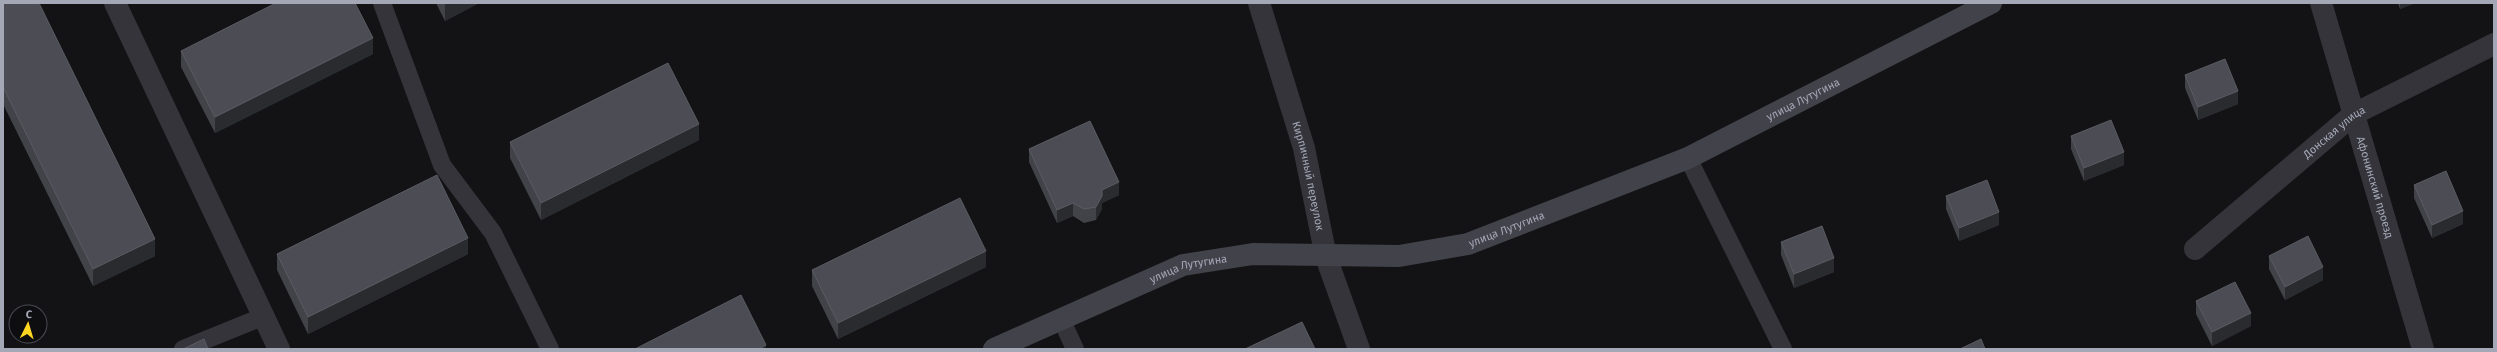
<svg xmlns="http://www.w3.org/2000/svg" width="2497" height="352" viewBox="0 0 2497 352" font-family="'Fira Sans',sans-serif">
<rect width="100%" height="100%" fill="#131315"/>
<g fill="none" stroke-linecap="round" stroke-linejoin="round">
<g stroke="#34343a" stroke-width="18">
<polyline points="382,3 442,165 493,233 550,349"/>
<polyline points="1688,158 1783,349"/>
<polyline points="1061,319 1075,349"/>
<polyline points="183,349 262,317"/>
</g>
<g stroke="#34343a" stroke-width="22">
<polyline points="115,3 279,349"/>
<path id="s1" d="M1259,3L1304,148L1326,257L1359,349"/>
<path id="s2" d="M2321,3L2423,349"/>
<path id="s3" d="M2195,249L2354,114L2494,44"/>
</g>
<path stroke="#42434a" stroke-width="22" id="s4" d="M994,349L1183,265L1253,254L1399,256L1468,244L1688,158L1991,3"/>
</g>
<g fill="#414348">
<polygon points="3,3 155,256 93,286 3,104"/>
<polygon points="436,3 479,3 445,21"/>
<polygon points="2398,3 2415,3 2400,9"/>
<polygon points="181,51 373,54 215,133 181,67"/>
<polygon points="2185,75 2238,104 2198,120 2185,88"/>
<polygon points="2071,136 2124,165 2084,181 2071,149"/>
<polygon points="699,140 541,220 510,158 510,142"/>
<polygon points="1029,149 1119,195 1102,203 1102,209 1096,220 1084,223 1073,216 1057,223 1029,162"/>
<polygon points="2414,185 2463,224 2432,238 2414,198"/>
<polygon points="1946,196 1999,225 1959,241 1946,209"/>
<polygon points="1781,242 1834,272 1794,288 1781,255"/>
<polygon points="277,254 468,254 308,334 277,270"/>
<polygon points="2269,256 2323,280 2285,300 2269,269"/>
<polygon points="986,267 838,339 812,286 812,270"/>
<polygon points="2196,301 2251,326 2212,346 2196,314"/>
</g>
<g fill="#2a2b2f">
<polygon points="448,3 479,3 445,21 445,5"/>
<polygon points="2400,3 2415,3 2400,9"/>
<polygon points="373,38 373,54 215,133 215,117"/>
<polygon points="2238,91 2238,104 2198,120 2198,107"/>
<polygon points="699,124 699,140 541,220 541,203"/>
<polygon points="2124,152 2124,165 2084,181 2084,168"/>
<polygon points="1119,182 1119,195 1102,203 1102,209 1096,220 1096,207 1102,190"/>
<polygon points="1073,203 1073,216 1057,223 1057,210"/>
<polygon points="2463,211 2463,224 2432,238 2432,225"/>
<polygon points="1999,212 1999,225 1959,241 1959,228"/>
<polygon points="468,238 468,254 308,334 308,317"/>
<polygon points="155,239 155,256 93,286 93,269"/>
<polygon points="986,251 986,267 838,339 838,323"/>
<polygon points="1834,258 1834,272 1794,288 1794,274"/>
<polygon points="2323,267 2323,280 2285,300 2285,287"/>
<polygon points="2251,313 2251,326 2212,346 2212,332"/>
<polygon points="766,345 766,349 759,349"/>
</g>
<g fill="#4c4d54" stroke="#5a5b63">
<polygon points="3,3 39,3 155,239 93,269 3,87"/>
<polygon points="276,3 355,3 373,38 215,117 181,51"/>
<polygon points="2225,59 2238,91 2198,107 2185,75"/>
<polygon points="668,63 699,124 541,203 510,142"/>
<polygon points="2111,120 2124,152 2084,168 2071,136"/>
<polygon points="1090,121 1119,182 1102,190 1102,196 1096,207 1084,209 1073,203 1057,210 1029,149"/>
<polygon points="2446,171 2463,211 2432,225 2414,185"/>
<polygon points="437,175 468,238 308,317 277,254"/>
<polygon points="1987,180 1999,212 1959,228 1946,196"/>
<polygon points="960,198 986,251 838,323 812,270"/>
<polygon points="1822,226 1834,258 1794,274 1781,242"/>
<polygon points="2308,236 2323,267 2285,287 2269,256"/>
<polygon points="2235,282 2251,313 2212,332 2196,301"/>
<polygon points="741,295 766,345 759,349 635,349"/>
<polygon points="1302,322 1315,349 1245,349"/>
<polygon points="204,339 208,349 183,349"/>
<polygon points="1981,339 1985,349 1960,349"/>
</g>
<g text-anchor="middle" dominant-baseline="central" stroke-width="3" stroke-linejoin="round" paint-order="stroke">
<g font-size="11" fill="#a4a7b6" stroke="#0e0e10">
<text stroke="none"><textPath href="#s4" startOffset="859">улица Лутугина</textPath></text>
<text stroke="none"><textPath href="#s3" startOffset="182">Донская улица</textPath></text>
<text stroke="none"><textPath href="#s1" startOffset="180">Кирпичный переулок</textPath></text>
<text stroke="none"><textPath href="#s2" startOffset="192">Афонинский проезд</textPath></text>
<text stroke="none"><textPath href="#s4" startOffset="535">улица Лутугина</textPath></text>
<text stroke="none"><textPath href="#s4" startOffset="211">улица Лутугина</textPath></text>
</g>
</g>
<rect width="2497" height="352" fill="none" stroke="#a4a7b6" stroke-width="8"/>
<g transform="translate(28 324) rotate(5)"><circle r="19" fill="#0e0e10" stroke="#4a4b52"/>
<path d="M0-3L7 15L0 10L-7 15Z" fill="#ffd621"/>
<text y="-6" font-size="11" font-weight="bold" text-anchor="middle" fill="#a4a7b6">С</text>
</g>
</svg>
